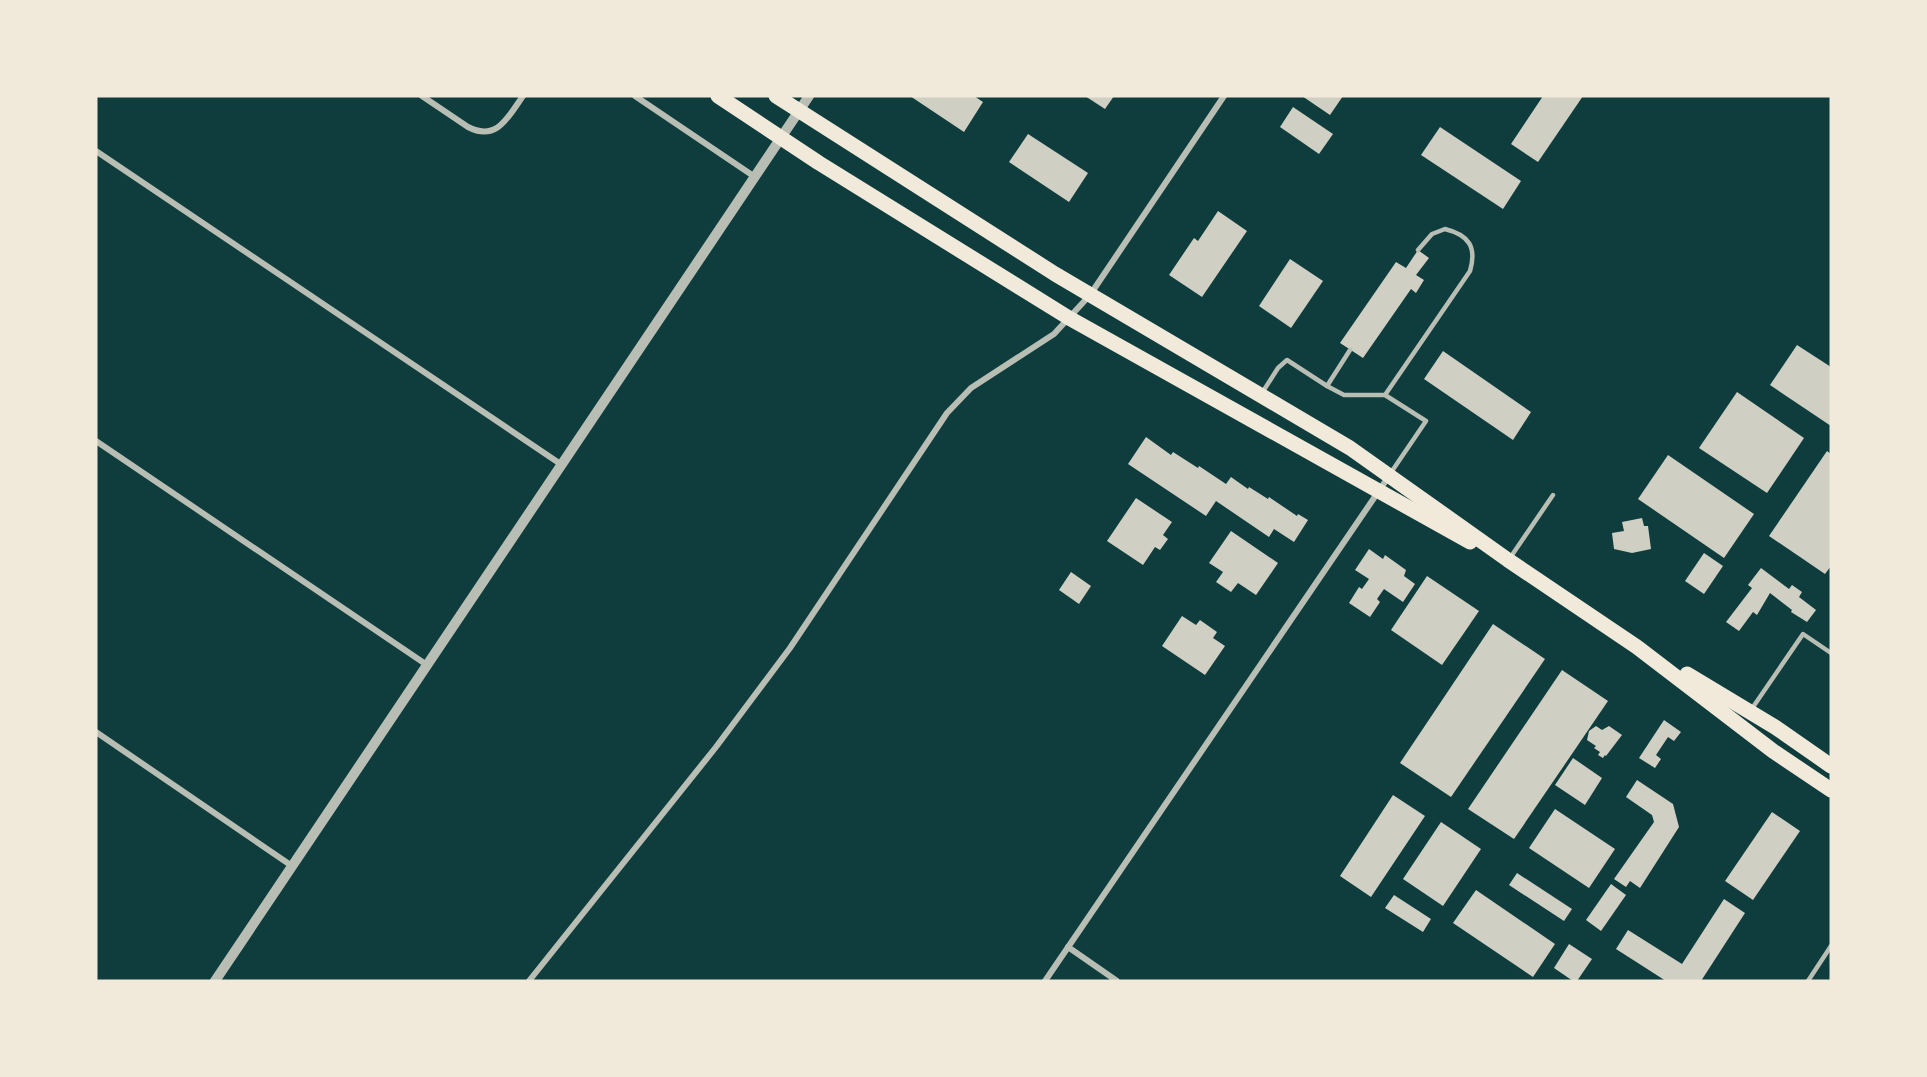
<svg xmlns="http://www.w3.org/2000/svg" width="1927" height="1077" viewBox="0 0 1927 1077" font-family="Montserrat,sans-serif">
<rect width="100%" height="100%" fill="#0f3d3e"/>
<g fill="#cfcfc3">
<polygon points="910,96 974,96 983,102 964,132"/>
<polygon points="1085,96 1114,96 1105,109"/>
<polygon points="1302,96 1343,96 1330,115"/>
<polygon points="1543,96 1583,96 1538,162 1511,144"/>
<polygon points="1293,107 1333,134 1319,154 1280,127"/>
<polygon points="1440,127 1521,181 1503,209 1421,155"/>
<polygon points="1028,134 1088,173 1069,202 1009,162"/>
<polygon points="1218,211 1247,231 1202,297 1169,275 1194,238 1198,241"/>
<polygon points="1418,250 1429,258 1416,275 1424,280 1416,293 1411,289 1363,358 1340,343 1396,262 1406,268"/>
<polygon points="1290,259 1323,281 1291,328 1259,306"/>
<polygon points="1797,345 1831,367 1831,426 1770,385"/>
<polygon points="1443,351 1531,412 1513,440 1424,379"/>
<polygon points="1737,392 1804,438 1767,493 1699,448"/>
<polygon points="1146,437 1171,455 1173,452 1198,468 1199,466 1226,484 1231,477 1248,489 1249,487 1268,499 1269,497 1297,516 1298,514 1308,520 1294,542 1274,529 1269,537 1216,501 1206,516 1128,464"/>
<polygon points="1827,451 1831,454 1831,566 1825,574 1769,536"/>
<polygon points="1668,455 1754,514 1724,558 1638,499"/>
<polygon points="1136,498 1172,522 1163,535 1168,539 1160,550 1155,547 1143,565 1107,541"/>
<polygon points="1642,518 1644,526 1648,526 1651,549 1632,553 1614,549 1612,533 1624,531 1622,522"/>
<polygon points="1231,531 1278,563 1256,595 1238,583 1231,592 1216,582 1223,572 1209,563"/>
<polygon points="1369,549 1383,559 1385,555 1406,570 1404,576 1415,584 1403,602 1384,589 1377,599 1380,602 1370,617 1349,603 1359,587 1362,589 1369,579 1355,570"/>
<polygon points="1704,553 1723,566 1704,594 1685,581"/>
<polygon points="1761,568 1789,589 1792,585 1802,592 1799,597 1816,610 1807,622 1791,612 1792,610 1770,593 1757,615 1753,612 1739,631 1726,622 1752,588 1748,585"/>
<polygon points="1071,572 1091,586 1079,604 1059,590"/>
<polygon points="1427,576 1479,611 1442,665 1391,630"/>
<polygon points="1182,616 1196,625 1200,620 1217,632 1213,638 1225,646 1205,675 1162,646"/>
<polygon points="1493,624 1545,659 1451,797 1400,763"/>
<polygon points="1562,670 1608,701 1514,839 1468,809"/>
<polygon points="1664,720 1681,732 1674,741 1668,737 1656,755 1661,759 1655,768 1639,758"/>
<polygon points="1596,726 1602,730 1609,726 1622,735 1606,756 1605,755 1603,758 1598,755 1600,752 1594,748 1596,746 1587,740 1589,731"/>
<polygon points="1573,758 1602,778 1585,805 1555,785"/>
<polygon points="1637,780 1673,804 1679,827 1640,888 1630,881 1626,887 1614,879 1654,822 1652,815 1626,797"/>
<polygon points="1393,795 1425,816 1371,897 1340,876"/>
<polygon points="1555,809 1615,849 1589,888 1529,848"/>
<polygon points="1772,812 1800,831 1753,900 1725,881"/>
<polygon points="1441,822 1481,849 1443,906 1403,879"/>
<polygon points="1517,873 1572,909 1564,921 1509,885"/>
<polygon points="1611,884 1626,895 1601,931 1586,920"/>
<polygon points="1476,890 1555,944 1533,977 1453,923"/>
<polygon points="1394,895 1431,919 1423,932 1385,908"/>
<polygon points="1724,899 1745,913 1701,981 1666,981 1616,949 1628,930 1682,964"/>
<polygon points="1569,944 1592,959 1577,981 1573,981 1554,968"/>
</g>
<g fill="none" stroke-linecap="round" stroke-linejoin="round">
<g stroke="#b8beb3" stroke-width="4.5">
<polyline points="1327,386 1350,350"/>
<polyline points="1262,393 1278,368 1287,360 1327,386 1344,395 1385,395 1426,421 1390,474"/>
<path d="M1385,395L1470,271C1477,247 1469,235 1445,229L1432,234L1418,250"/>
<polyline points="1510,558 1553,495"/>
<polyline points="1751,710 1803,634 1831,653"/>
<polyline points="1808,981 1831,946"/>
</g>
<g stroke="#b8beb3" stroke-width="6">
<path d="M422,96L468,127C497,142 508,117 523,96"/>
<polyline points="635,96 755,177"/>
<polyline points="96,151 562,465"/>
<polyline points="96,441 427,665"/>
<polyline points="96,732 292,866"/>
<polyline points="1068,947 1117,981"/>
<polyline points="529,981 716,747 790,648 947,413 971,388 1054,334 1090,295 1224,96"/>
<polyline points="1045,981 1389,476"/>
</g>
<polyline stroke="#b8beb3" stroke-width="10" points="215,981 809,96"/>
<g stroke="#f1e9da" stroke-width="15">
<polyline points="718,96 819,163 1069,318 1470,542"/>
<polyline points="776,96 1055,274 1350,448 1508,560 1637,647 1773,751 1831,790"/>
<polyline points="1687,674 1775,727 1831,766"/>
</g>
</g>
<rect width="1927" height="1077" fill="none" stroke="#f1e9da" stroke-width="195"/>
</svg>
